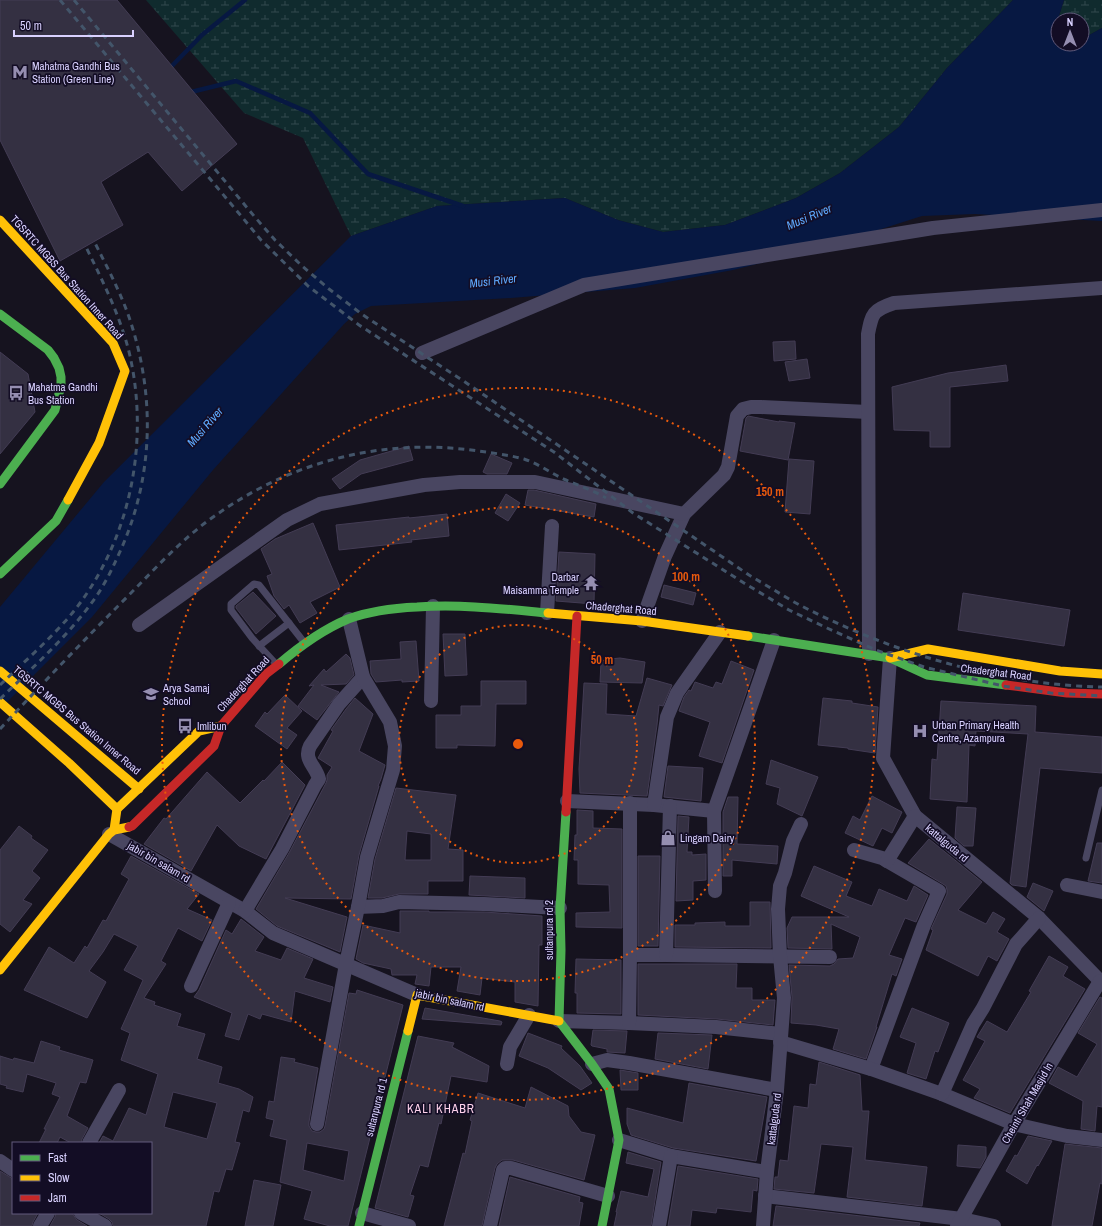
<svg xmlns="http://www.w3.org/2000/svg" width="1102" height="1226" viewBox="0 0 1102 1226" font-family="'Archivo Narrow',sans-serif">
<defs>
<pattern id="wetland-marsh" width="20" height="14" patternUnits="userSpaceOnUse"><rect width="20" height="14" fill="#102b2e"/><path d="M1 5h8M5 5V1M11 12h8M15 12V8" fill="none" stroke="#32494d"/></pattern>
</defs>
<rect width="100%" height="100%" fill="#16131f"/>
<g fill="url(#wetland-marsh)">
<polygon points="146,0 1013,0 947,68 899,127 840,173 796,198 725,225 663,232 618,220 565,198 437,206 351,236 303,138 244,113"/>
<polygon points="1064,0 1102,0 1102,28 1082,39 1082,20 1058,20 1058,39 1055,38 1058,19"/>
</g>
<polygon fill="#071842" points="1013,0 1064,0 1058,19 1055,38 1058,39 1058,44 1082,44 1082,39 1102,28 1102,221 975,214 922,216 825,247 733,270 635,288 511,298 371,306 355,314 344,324 213,470 92,617 0,709 0,607 104,482 351,236 437,206 565,198 618,220 663,232 725,225 796,198 840,173 899,127 947,68"/>
<g fill="none" stroke-linecap="round" stroke-linejoin="round">
<g stroke="#071842" stroke-width="4.5">
<polyline points="168,70 202,35 245,0"/>
<polyline points="189,91 191,92 236,81 310,113 368,174 463,206"/>
</g>
</g>
<g fill="#343042" stroke="#433c54" fill-rule="evenodd">
<polygon points="0,0 117,0 237,144 182,191 148,152 101,182 123,225 60,261 0,140"/>
<polygon points="795,341 796,359 774,361 773,342"/>
<polygon points="0,352 28,374 35,412 0,454"/>
<polygon points="807,359 810,378 789,381 785,362"/>
<polygon points="1006,365 1008,381 950,387 950,447 930,447 930,431 894,430 892,387 948,373"/>
<polygon points="748,416 779,422 779,421 795,423 788,460 740,451 746,418"/>
<polygon points="409,446 413,460 361,474 340,489 332,479 360,460"/>
<polygon points="491,454 512,463 507,474 487,474 483,472"/>
<polygon points="789,459 814,461 810,514 785,512"/>
<polygon points="528,490 534,490 596,504 594,517 525,505"/>
<polygon points="506,494 520,503 508,521 495,513"/>
<polygon points="447,514 449,536 411,540 412,542 339,550 336,525 409,517 409,518"/>
<polygon points="313,523 340,587 310,602 317,613 300,623 289,605 284,609 274,596 267,576 272,574 261,549 275,539"/>
<polygon points="559,552 595,554 594,604 556,601"/>
<polygon points="664,585 696,593 693,605 661,597"/>
<polygon points="253,592 276,616 256,634 236,608 236,606"/>
<polygon points="963,593 1070,610 1064,646 958,630"/>
<polygon points="443,634 465,634 467,675 445,676"/>
<polygon points="416,641 419,681 402,682 402,680 376,682 371,674 370,661 401,659 400,642"/>
<polygon points="346,654 350,658 354,675 346,684 321,685 339,692 317,720 298,706 314,685 309,686 324,669 326,672"/>
<polygon points="620,658 645,662 642,683 600,682 601,662 609,662 610,659"/>
<polygon points="731,661 754,670 722,763 699,756 710,722 679,711 684,697 689,690 691,691 695,682 713,688 716,682 722,684"/>
<polygon points="647,678 672,685 663,706 659,705 657,725 647,796 580,793 579,769 584,683 607,684 606,714 636,716"/>
<polygon points="481,681 526,681 526,704 496,704 495,746 457,745 457,748 436,748 436,715 461,715 461,706 481,706"/>
<polygon points="285,695 302,711 287,728 297,735 287,749 255,726 265,712 267,714"/>
<polygon points="355,698 373,714 359,751 385,765 381,779 378,786 379,786 359,855 351,899 285,898 347,917 340,952 277,926 256,909 289,853 326,783 327,780 327,775 332,767 318,758 333,731 331,730 346,709"/>
<polygon points="823,698 852,701 852,703 878,707 875,753 848,749 848,748 818,745"/>
<polygon points="941,701 1036,706 1035,732 1102,737 1102,773 1040,768 1026,887 1012,885 1010,883 1028,734 976,731 975,746 969,745 967,802 930,799 932,759 937,760"/>
<polygon points="771,760 818,777 802,816 777,804 780,788 766,784"/>
<polygon points="282,762 305,785 266,859 239,846 217,825 191,871 144,844 164,818 166,819 207,772 240,803 263,780 264,781"/>
<polygon points="668,766 703,768 701,801 664,797"/>
<path d="M396,788L456,795L448,849L463,850V881H428V894H399L382,898H368L375,859ZM407,831L431,834V860H405Z"/>
<polygon points="872,796 902,812 892,833 882,828 873,846 845,833 853,816 860,820"/>
<polygon points="728,797 738,797 737,844 778,846 777,864 732,860 732,876 723,876 723,812"/>
<polygon points="957,807 976,808 973,846 964,846 955,838"/>
<polygon points="577,810 593,811 593,828 622,829 622,928 576,927 576,913 610,912 609,885 578,884 578,860 574,860 575,835 577,835"/>
<polygon points="678,816 689,817 687,852 692,852 692,855 706,854 706,880 693,881 693,900 676,901"/>
<polygon points="19,826 32,836 31,838 48,850 32,871 40,878 23,900 32,904 10,932 0,924 0,850"/>
<polygon points="929,839 982,882 958,910 986,924 993,912 1005,919 997,932 1009,939 997,961 988,956 978,976 926,950 933,930 931,929 947,894 947,890 946,886 943,884 908,863"/>
<polygon points="1097,843 1102,843 1102,883 1088,881"/>
<path d="M131,856L199,894L187,909L212,920L202,941L178,928L161,961L166,964L144,998L155,1002L154,1005L181,1014L177,1026L205,1034L197,1059L222,1067L218,1083L239,1089L253,1097L249,1112L243,1110L235,1142L240,1143L232,1170L226,1169L219,1192L214,1191L206,1226H113L112,1222L109,1219L99,1213H151V1143H99L103,1136L113,1141L129,1108L146,1115L158,1074L121,1060L130,1033L121,1029L143,980L124,970L138,946L114,934L103,952L89,971L106,982L87,1018L24,990L49,947L74,963L85,946L87,948L103,920L106,921L129,879L121,874ZM173,1092L217,1103L207,1139L164,1127Z"/>
<polygon points="638,856 660,856 658,946 638,946"/>
<polygon points="814,866 852,882 846,896 872,906 879,889 907,901 914,886 928,895 916,922 905,918 889,955 902,959 896,976 892,974 876,1027 877,1027 866,1059 833,1049 839,1029 816,1025 791,1023 792,997 789,965 830,966 834,964 838,959 853,958 860,937 831,924 832,949 788,948 787,928 792,917 849,917 801,896"/>
<polygon points="470,876 525,878 525,898 469,895"/>
<polygon points="1033,883 1053,891 1044,911 1027,897"/>
<polygon points="750,902 770,902 771,948 675,947 675,925 695,925 695,923 725,922 725,926 750,926"/>
<polygon points="400,911 429,911 429,912 484,912 542,916 542,945 539,945 538,1006 515,1002 515,982 482,978 480,995 457,991 461,967 431,967 429,986 415,984 417,975 392,975 391,969 363,963 356,959 363,925 400,933"/>
<polygon points="241,919 264,937 255,951 281,960 287,948 313,959 304,978 333,987 330,1002 295,991 291,1022 262,1014 260,1019 248,1014 239,1040 225,1036 232,1013 194,997 199,990 226,930 232,934"/>
<polygon points="1049,956 1068,967 1063,976 1085,989 1010,1113 974,1098 980,1089 963,1080 985,1041 977,1037 987,1021 1007,1032 1031,992 1029,991"/>
<polygon points="576,959 621,960 621,1014 577,1013 577,993 575,993"/>
<polygon points="638,964 737,964 736,988 752,988 752,1000 775,1000 773,1025 717,1019 638,1015"/>
<path d="M357,990L403,1005L348,1226H330L304,1219L312,1191L280,1182L287,1140L270,1136L274,1120L266,1118L269,1101L274,1102L281,1057L295,1059L294,1062L318,1068L309,1122V1126L312,1131L316,1132H320L324,1129L325,1126L349,993L356,994ZM307,1143L349,1151L344,1181L303,1170Z"/>
<polygon points="1100,997 1102,998 1102,1107 1097,1106 1095,1131 1081,1129 1083,1101 1049,1083 1058,1067 1077,1077 1097,1044 1078,1033"/>
<polygon points="425,1008 500,1021 502,1022 501,1025 422,1019"/>
<polygon points="912,1008 949,1023 938,1052 935,1051 926,1079 907,1073 916,1043 900,1037"/>
<polygon points="593,1030 627,1031 625,1053 607,1052 607,1049 592,1046 591,1045"/>
<polygon points="528,1033 562,1046 561,1048 580,1066 592,1083 581,1090 548,1068 519,1056"/>
<polygon points="658,1033 712,1035 708,1069 655,1059"/>
<polygon points="418,1036 454,1043 452,1047 489,1066 487,1082 451,1076 441,1124 439,1123 428,1167 420,1165 410,1195 414,1196 408,1217 375,1208"/>
<polygon points="41,1041 60,1047 59,1050 93,1060 86,1083 80,1082 67,1116 88,1128 82,1139 81,1143 71,1143 60,1137 57,1143 39,1143 46,1129 44,1129 60,1097 52,1094 56,1083 27,1074 23,1092 6,1088 7,1086 0,1084 0,1056 13,1060 14,1058 34,1063"/>
<polygon points="819,1062 860,1075 862,1111 869,1111 865,1160 927,1167 922,1206 847,1197 853,1147 821,1144 814,1193 774,1189 775,1177 778,1177 780,1160 788,1161 794,1106 808,1108 810,1084 816,1085"/>
<polygon points="620,1070 638,1073 638,1090 621,1090"/>
<polygon points="689,1083 767,1097 756,1161 673,1148 631,1135 627,1124 627,1108 683,1123"/>
<polygon points="531,1087 568,1106 569,1116 581,1132 595,1135 584,1180 513,1160 502,1160 497,1164 495,1168 482,1226 444,1226 463,1153 465,1154 472,1121 470,1120 478,1093 525,1108"/>
<polygon points="1028,1136 1052,1141 1038,1166 1037,1165 1027,1184 1006,1171 1015,1155 1017,1156"/>
<polygon points="1065,1144 1102,1148 1102,1184 1100,1183 1092,1226 1052,1226"/>
<polygon points="958,1145 986,1147 986,1157 980,1168 957,1166"/>
<polygon points="628,1152 661,1162 651,1226 614,1226 617,1212 616,1212 621,1191 648,1197 654,1169 626,1163"/>
<polygon points="678,1166 758,1179 757,1191 753,1190 751,1212 717,1208 716,1213 692,1210 690,1226 668,1226"/>
<polygon points="0,1171 13,1179 13,1213 38,1213 33,1222 32,1226 0,1226"/>
<polygon points="510,1177 580,1197 579,1202 583,1203 579,1226 499,1226"/>
<polygon points="254,1180 281,1185 273,1226 245,1226"/>
<polygon points="776,1206 920,1223 919,1226 773,1226"/>
<polygon points="56,1213 72,1213 77,1220 87,1226 50,1226 55,1217"/>
</g>
<g fill="none" stroke-linecap="round" stroke-linejoin="round">
<g stroke="#494661" stroke-width="7">
<polyline points="259,646 289,623"/>
<polyline points="276,664 252,638 231,610 231,604 254,584 259,585 303,641"/>
<polyline points="1086,858 1102,790"/>
</g>
<g stroke="#494661" stroke-width="14">
<polyline points="422,353 584,285 933,228 1102,210"/>
<polyline points="547,613 552,526"/>
<polyline points="642,621 665,556 684,514 724,475 728,467 737,416 743,409 751,407 761,407 868,412"/>
<polyline points="139,625 287,520 320,504 424,485 460,482 535,482 684,514"/>
<path d="M869,654L868,334C872,313 873,310 894,303L1102,288"/>
<polyline points="890,658 883,758 915,816 1039,918 1102,983"/>
<polyline points="431,701 433,606"/>
<polyline points="567,801 654,805 714,811"/>
<polyline points="654,805 667,717 677,693 720,632"/>
<polyline points="109,834 245,911 273,933 417,995"/>
<polyline points="854,850 882,858 939,891 924,925 871,1069"/>
<polyline points="887,861 915,816"/>
<polyline points="1067,885 1102,892"/>
<polyline points="715,891 714,811 774,640"/>
<polyline points="358,907 383,906 399,902 484,904 560,908"/>
<path d="M245,911L282,849L315,785L319,779C316,766 303,760 310,746L339,704L363,677"/>
<polyline points="630,955 666,955 830,957"/>
<polyline points="666,955 670,806"/>
<polyline points="191,986 229,903"/>
<polyline points="559,1021 629,1023 716,1027 781,1034"/>
<polyline points="629,1023 630,955 630,803"/>
<polyline points="780,1042 871,1069 942,1094 1014,1124 1067,1136 1102,1140"/>
<polyline points="507,1064 510,1047 529,1015"/>
<polyline points="592,1064 607,1060 629,1063 777,1090"/>
<polyline points="942,1094 973,1024 983,1008 1016,944 1039,918"/>
<polyline points="317,1124 346,964 358,907 367,857 393,770 395,746 390,722 363,677 349,619"/>
<polyline points="619,1140 671,1156 767,1172"/>
<polyline points="89,1143 119,1090"/>
<polyline points="0,1161 13,1170"/>
<polyline points="765,1196 962,1219 994,1226"/>
<polyline points="81,1213 105,1226"/>
<polyline points="362,1213 409,1226"/>
<polyline points="40,1226 48,1213"/>
<polyline points="490,1226 503,1170 505,1168 511,1168 608,1196"/>
<polyline points="659,1226 671,1156"/>
<polyline points="763,1226 767,1172 777,1090 784,998 780,956 778,909 780,886 785,873 793,841 801,824"/>
<polyline points="957,1226 1014,1124 1100,981"/>
</g>
<g stroke="#4caf50" stroke-width="9">
<polyline points="0,314 48,350 54,358 59,368 61,377 61,385 55,410 0,484"/>
<polyline points="0,574 56,521 68,500"/>
<polyline points="748,636 890,658 927,675 1006,685"/>
<path d="M279,664C300,646 322,630 348,619C370,611 394,608 417,607C462,604 504,609 548,613"/>
<polyline points="566,812 560,908 561,950 559,1021 592,1064 609,1089 619,1140 602,1226"/>
<polyline points="359,1226 408,1031"/>
</g>
<g stroke="#ffc107" stroke-width="9">
<polyline points="0,220 113,343 125,371 99,443 68,500"/>
<polyline points="548,613 642,621 748,636"/>
<polyline points="890,658 928,649 1060,671 1102,674"/>
<polyline points="0,671 139,789"/>
<polyline points="0,702 69,763 117,809"/>
<polyline points="114,830 117,809 199,731 221,726"/>
<polyline points="0,970 109,834 114,830 129,827"/>
<polyline points="408,1031 417,995 559,1021"/>
</g>
<g stroke="#c62828" stroke-width="9">
<polyline points="1006,685 1067,693 1102,694"/>
<polyline points="566,812 577,616"/>
<polyline points="129,827 132,826 214,746 221,726 266,674 279,664"/>
</g>
<g stroke="#43556a" stroke-width="3" stroke-dasharray="6 5" stroke-linecap="butt">
<polyline points="60,0 242,217 261,240 308,286 359,325 554,452 633,513 744,583 789,610 827,628 876,650 924,667 1003,686 1051,693 1102,696"/>
<path d="M74,0L254,216L275,240L301,265L329,289L363,315L465,382L749,575C764,584 779,593 794,602C886,651 997,685 1102,687"/>
<path d="M0,685C23,663 48,641 69,617C129,546 150,446 130,356C121,317 103,282 86,247"/>
<path d="M0,699C31,669 64,640 90,605C101,591 110,574 117,558C153,483 156,401 131,323C122,295 108,269 95,243"/>
<path d="M0,729C42,684 84,640 128,596C154,570 179,542 209,520C288,462 381,437 478,451C493,453 509,455 524,459C539,464 552,474 566,480C579,486 593,490 606,498"/>
</g>
</g>
<g fill="none" stroke="#e8590c" stroke-width="2" stroke-dasharray="2 4">
<circle cx="518" cy="744" r="119"/>
<circle cx="518" cy="744" r="237"/>
<circle cx="518" cy="744" r="356"/>
</g>
<defs>
<g id="metro-bare" transform="scale(1.2)"><path d="M-5.5 5V-5H-3L0 0L3-5H5.5V5H3V-.5L0 4L-3-.5V5Z" fill="#958eb1" stroke="#130d25" stroke-width="2.5" paint-order="stroke"/></g>
<g id="bus-bare" transform="scale(1.2)"><path d="M-5-6H5V4H4V6H2V4H-2V6H-4V4H-5ZM-3.5-4V0h7V-4ZM-3.5 1.2v1.5H-2V1.2ZM2 1.2v1.5H3.5V1.2Z" fill="#958eb1" stroke="#130d25" stroke-width="2.5" paint-order="stroke"/></g>
<g id="temple-bare" transform="scale(1.2)"><path d="M0-6L5-2H3V0L6.5 2.5H4V6H1.5V3h-3V6H-4V2.5H-6.5L-3 0V-2H-5Z" fill="#958eb1" stroke="#130d25" stroke-width="2.5" paint-order="stroke"/></g>
<g id="school-bare" transform="scale(1.2)"><path d="M0-5L7-2L0 1L-7-2ZM-4 1L0 2.5L4 1V4Q0 6-4 4Z" fill="#958eb1" stroke="#130d25" stroke-width="2.5" paint-order="stroke"/></g>
<g id="hospital-bare" transform="scale(1.2)"><path d="M-5-5h3v3.5h4V-5h3V5h-3V1.5h-4V5h-3Z" fill="#958eb1" stroke="#130d25" stroke-width="2.5" paint-order="stroke"/></g>
<g id="shop-bare" transform="scale(1.2)"><path d="M-5-2.5h2.3a2.7 3.5 0 0 1 5.4 0H5L5.5 6h-11ZM-1.5-2.5h3a1.5 2.3 0 0 0-3 0Z" fill="#958eb1" stroke="#130d25" stroke-width="2.5" paint-order="stroke"/></g>
</defs>
<g fill-rule="evenodd">
<use href="#metro-bare" x="20" y="72"/>
<use href="#bus-bare" x="16" y="393"/>
<use href="#temple-bare" x="591" y="583"/>
<use href="#school-bare" x="151" y="694"/>
<use href="#bus-bare" x="185" y="726"/>
<use href="#hospital-bare" x="920" y="731"/>
<use href="#shop-bare" x="668" y="838"/>
</g>
<g text-anchor="middle" dominant-baseline="central" stroke-width="3.5" stroke-linejoin="round" paint-order="stroke">
<g font-size="11" fill="#d9d1ff" stroke="#130d25" text-anchor="start">
<text x="32" y="66">Mahatma Gandhi Bus<tspan x="32" dy="13">Station (Green Line)</tspan></text>
<text x="28" y="387">Mahatma Gandhi<tspan x="28" dy="13">Bus Station</tspan></text>
<text x="579" y="577" text-anchor="end">Darbar<tspan x="579" dy="13">Maisamma Temple</tspan></text>
<text x="163" y="688">Arya Samaj<tspan x="163" dy="13">School</tspan></text>
<text x="932" y="725">Urban Primary Health<tspan x="932" dy="13">Centre, Azampura</tspan></text>
<text x="197" y="726">Imlibun</text>
<text x="680" y="838">Lingam Dairy</text>
</g>
<g font-size="11" fill="#d9d1ff" stroke="#130d25">
<text transform="translate(67 277) rotate(48)">TGSRTC MGBS Bus Station Inner Road</text>
<text transform="translate(621 608) rotate(5)">Chaderghat Road</text>
<text transform="translate(996 672) rotate(7)">Chaderghat Road</text>
<text transform="translate(243 684) rotate(-47)">Chaderghat Road</text>
<text transform="translate(77 720) rotate(40)">TGSRTC MGBS Bus Station Inner Road</text>
<text transform="translate(947 843) rotate(40)">kattalguda rd</text>
<text transform="translate(159 862) rotate(30)">jabir bin salam rd</text>
<text transform="translate(549 930) rotate(-90)">sultanpura rd 2</text>
<text transform="translate(450 1000) rotate(12)">jabir bin salam rd</text>
<text transform="translate(1027 1103) rotate(-60)">Cheinti Shah Masjid ln</text>
<text transform="translate(376 1107) rotate(-76)">sultanpura rd 1</text>
<text transform="translate(774 1119) rotate(-83)">kattalguda rd</text>
</g>
<g font-size="12" font-style="italic" fill="#5faaff" stroke="#130d25">
<text transform="translate(809 217) rotate(-23)">Musi River</text>
<text transform="translate(493 281) rotate(-7)">Musi River</text>
<text transform="translate(205 427) rotate(-49)">Musi River</text>
</g>
<g font-size="12" letter-spacing="1" fill="#ffd3ec" stroke="#130d25">
<text x="441" y="1109">KALI KHABR</text>
</g>
</g>
<circle cx="518" cy="744" r="6" fill="#e8590c" stroke="#130d25" stroke-width="2"/>
<g font-size="12" text-anchor="middle" font-weight="bold" fill="#e8590c" stroke="#130d25" stroke-width="3.5" stroke-linejoin="round" paint-order="stroke">
<text x="770" y="496">150 m</text>
<text x="686" y="581">100 m</text>
<text x="602" y="664">50 m</text>
</g>
<rect x="12" y="1142" width="140" height="72" fill="#130d25" stroke="#625b7c"/>
<rect x="20" y="1155" width="20" height="6" fill="#4caf50" stroke="#625b7c"/>
<text x="48" y="1162" font-size="12" fill="#d9d1ff">Fast</text>
<rect x="20" y="1175" width="20" height="6" fill="#ffc107" stroke="#625b7c"/>
<text x="48" y="1182" font-size="12" fill="#d9d1ff">Slow</text>
<rect x="20" y="1195" width="20" height="6" fill="#c62828" stroke="#625b7c"/>
<text x="48" y="1202" font-size="12" fill="#d9d1ff">Jam</text>
<g transform="translate(1070 32)"><circle r="19" fill="#130d25" stroke="#625b7c"/>
<path d="M0-3L7 15L0 10L-7 15Z" fill="#958eb1"/>
<text y="-6" font-size="11" font-weight="bold" text-anchor="middle" fill="#d9d1ff">N</text>
</g>
<path d="M14 30v6h119v-6" fill="none" stroke="#d9d1ff" stroke-width="2"/>
<text x="20" y="30" font-size="12" fill="#d9d1ff" stroke="#130d25" stroke-width="3" paint-order="stroke">50 m</text>
</svg>
